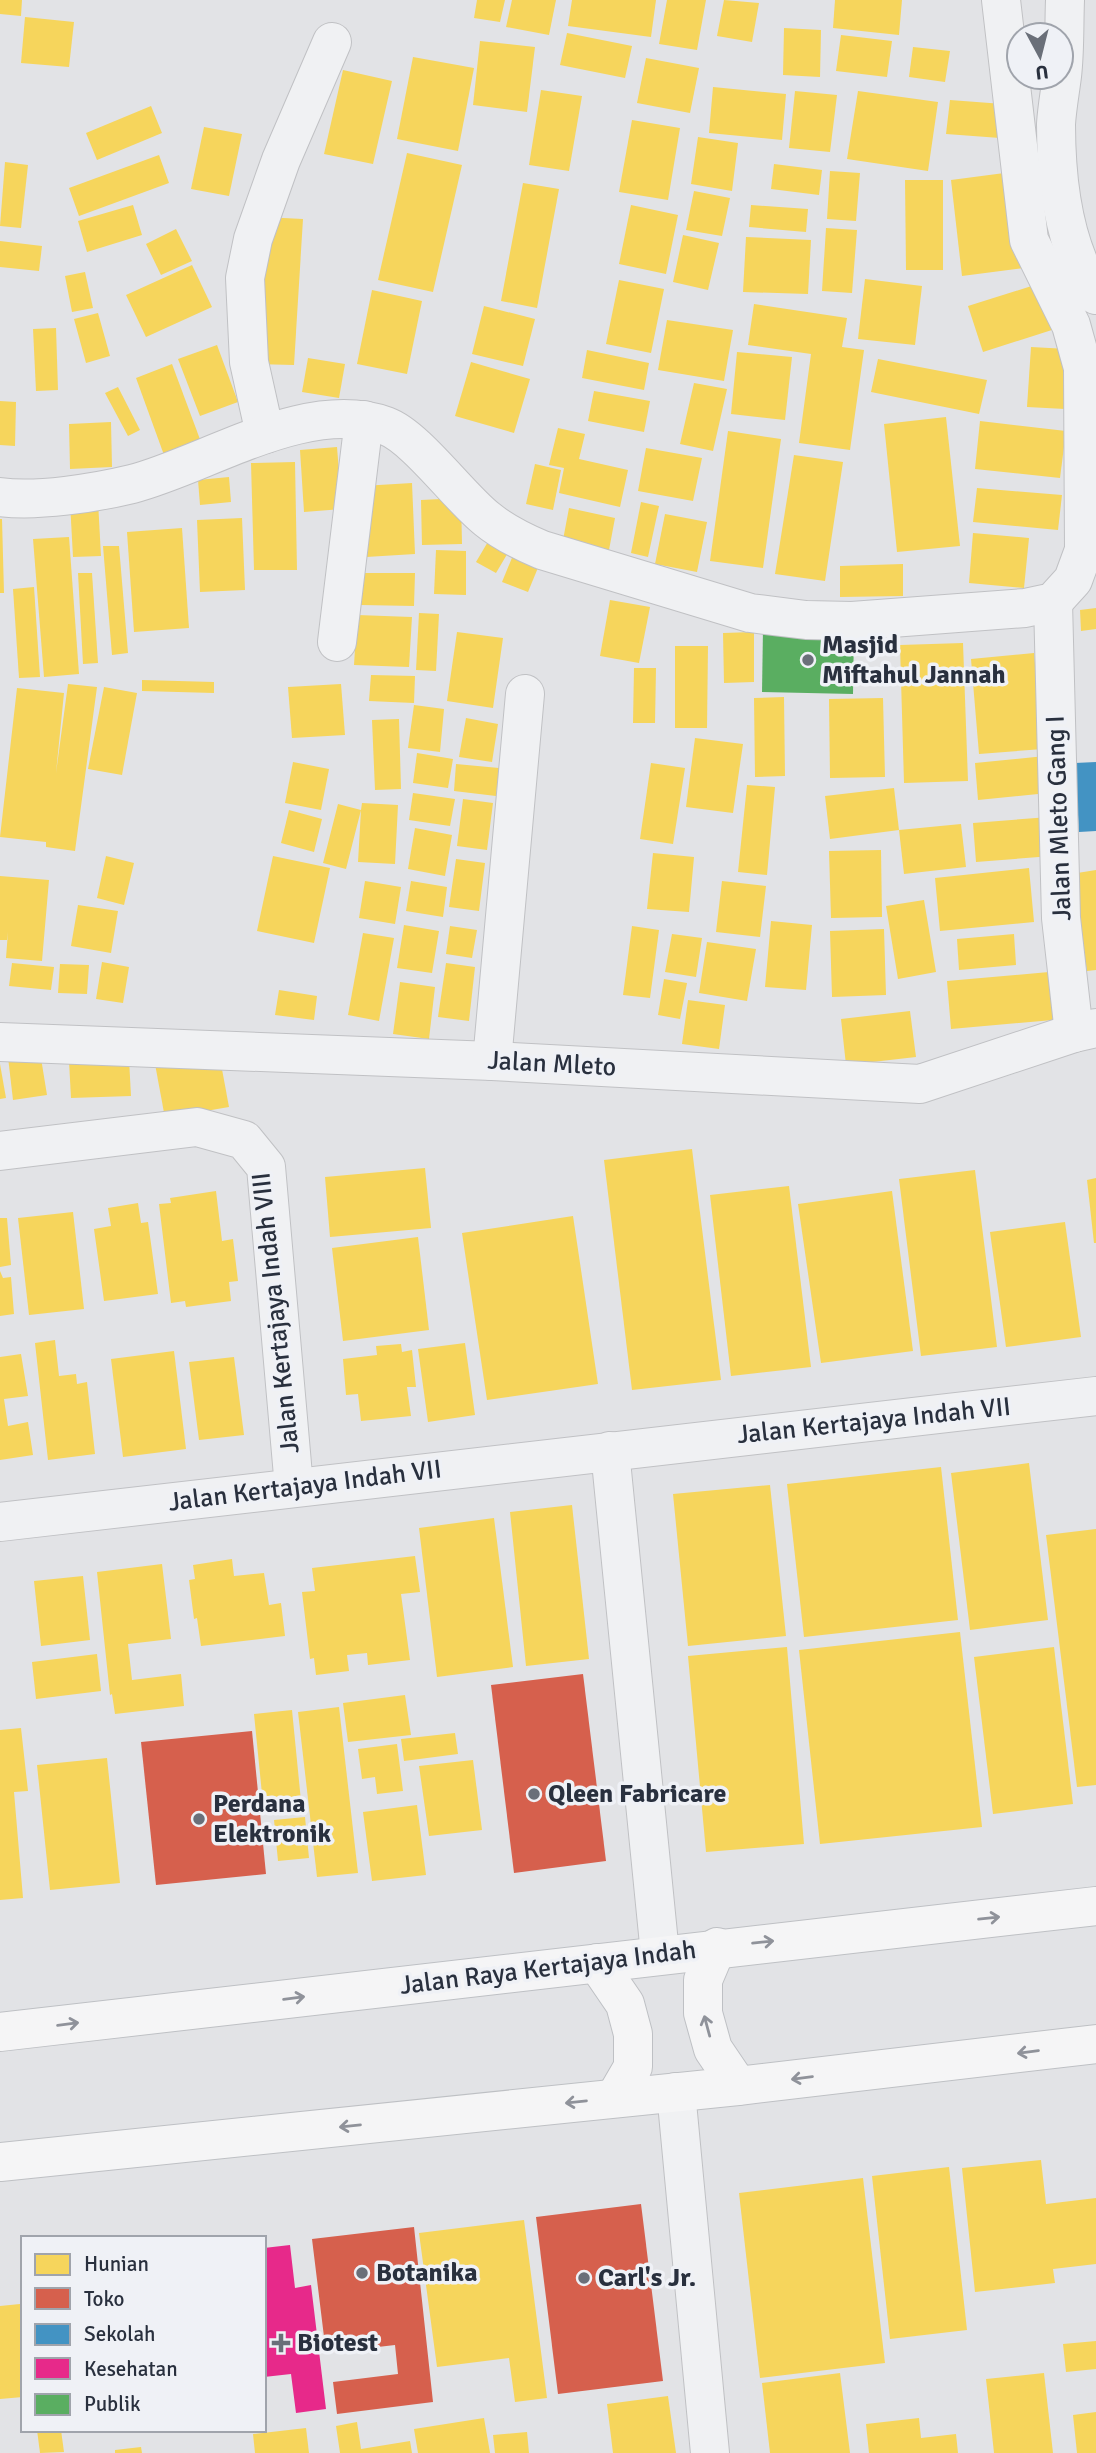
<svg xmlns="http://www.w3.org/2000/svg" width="1096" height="2453" viewBox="0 0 1096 2453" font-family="Signika,sans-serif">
<rect width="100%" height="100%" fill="#e2e3e6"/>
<g fill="#f6d55c">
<polygon points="0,0 22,0 21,16 0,14"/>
<polygon points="477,0 505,0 500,22 474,18"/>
<polygon points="512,0 556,0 549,35 506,27"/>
<polygon points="572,0 656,0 651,37 568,26"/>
<polygon points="667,0 706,0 697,50 659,44"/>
<polygon points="724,0 759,3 752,42 717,36"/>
<polygon points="835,0 902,0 899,35 833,28"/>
<polygon points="25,17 74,22 69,67 21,63"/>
<polygon points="784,28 821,30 820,77 783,75"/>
<polygon points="567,33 632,46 625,78 560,65"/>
<polygon points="841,35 892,41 887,77 836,71"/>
<polygon points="480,41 535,47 527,112 473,105"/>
<polygon points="913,47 950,51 945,82 909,77"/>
<polygon points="413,57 474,68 458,151 397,139"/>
<polygon points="646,58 699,68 690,113 637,103"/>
<polygon points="343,70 392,81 373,164 324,154"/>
<polygon points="713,87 786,94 782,140 709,133"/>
<polygon points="541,90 582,96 569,171 529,165"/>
<polygon points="795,91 837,95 830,152 789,148"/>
<polygon points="858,91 938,102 928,171 847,159"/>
<polygon points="950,100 1003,104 1000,138 946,134"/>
<polygon points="151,106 162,133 97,160 86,133"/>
<polygon points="632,120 680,128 668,200 619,192"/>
<polygon points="204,127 242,134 229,196 191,189"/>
<polygon points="698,137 738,143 732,191 691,184"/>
<polygon points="407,153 462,165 433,292 378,280"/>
<polygon points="159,155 169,183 79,216 69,188"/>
<polygon points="5,162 28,165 21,228 0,226"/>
<polygon points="774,164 822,170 819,195 771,189"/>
<polygon points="830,171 860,173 856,221 827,219"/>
<polygon points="1012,172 1024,268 962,276 951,180"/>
<polygon points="905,180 943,180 943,270 906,270"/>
<polygon points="523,183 559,189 537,308 501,301"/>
<polygon points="694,191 730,198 722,236 686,230"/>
<polygon points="133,205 142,235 87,252 78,221"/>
<polygon points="631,205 678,215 666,274 619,264"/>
<polygon points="751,205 808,209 806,232 749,227"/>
<polygon points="264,217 303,219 294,365 254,364"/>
<polygon points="826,228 857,230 852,293 822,291"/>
<polygon points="176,229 192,261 161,275 146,244"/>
<polygon points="683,235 719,243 708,290 673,282"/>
<polygon points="746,237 811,240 808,294 743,292"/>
<polygon points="0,241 42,246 39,271 0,267"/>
<polygon points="192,265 212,307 146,337 126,295"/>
<polygon points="85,272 93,308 72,312 65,276"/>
<polygon points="865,279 922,286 915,345 858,339"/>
<polygon points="619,280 664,289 651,353 606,344"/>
<polygon points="1041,283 1055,329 983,352 968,306"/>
<polygon points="372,290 422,301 407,374 357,364"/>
<polygon points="754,304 847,318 842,347 864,350 850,450 799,443 811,354 748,345"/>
<polygon points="484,306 535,319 523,366 472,354"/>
<polygon points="98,313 110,356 86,363 74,319"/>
<polygon points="667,320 733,330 724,381 658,370"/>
<polygon points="56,328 58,390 36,391 33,329"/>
<polygon points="217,345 238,402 200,416 178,359"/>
<polygon points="1031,347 1068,349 1065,409 1027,407"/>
<polygon points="587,350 649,363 644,390 582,378"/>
<polygon points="737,352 792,357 785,420 731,414"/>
<polygon points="308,358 345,364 339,398 302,392"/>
<polygon points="878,359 987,380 979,414 871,392"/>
<polygon points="471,362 530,379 514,433 455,416"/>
<polygon points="172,364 201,442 164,455 136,378"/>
<polygon points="694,383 727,389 713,451 680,444"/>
<polygon points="118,387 140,430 128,436 105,393"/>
<polygon points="594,391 650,401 644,432 588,421"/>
<polygon points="0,401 16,402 15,446 0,445"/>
<polygon points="946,417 960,546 897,552 884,424"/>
<polygon points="980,421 1066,431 1060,478 975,469"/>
<polygon points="111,422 112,467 70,469 69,424"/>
<polygon points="558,428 585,434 579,459 628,470 620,507 559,493 564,468 549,465"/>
<polygon points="728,431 781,439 763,568 710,561"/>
<polygon points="337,447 342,509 304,512 300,450"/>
<polygon points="646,448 702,458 693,501 638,491"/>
<polygon points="794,455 843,462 825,581 775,574"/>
<polygon points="295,462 297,570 254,570 251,463"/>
<polygon points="535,464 561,470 553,510 526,504"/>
<polygon points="229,477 231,502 200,505 198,480"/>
<polygon points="412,483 415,554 366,557 362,486"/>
<polygon points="977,488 1062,495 1058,530 973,522"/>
<polygon points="461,498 462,544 422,545 421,500"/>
<polygon points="98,501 101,556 73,557 70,502"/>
<polygon points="641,502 659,506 648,557 631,553"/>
<polygon points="569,508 615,518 609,550 563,540"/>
<polygon points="665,514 707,522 697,572 655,564"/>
<polygon points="242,518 245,590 200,592 197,520"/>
<polygon points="0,519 2,519 4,593 0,593"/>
<polygon points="182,528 189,628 134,632 127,532"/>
<polygon points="973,533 1029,538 1024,588 969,583"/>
<polygon points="69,537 79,674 44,677 33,539"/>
<polygon points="489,540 509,551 496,573 476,562"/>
<polygon points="103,546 119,546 128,653 112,655"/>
<polygon points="516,548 542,558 528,592 502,582"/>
<polygon points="436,550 466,551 466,595 434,594"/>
<polygon points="903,564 903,596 840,597 840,566"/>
<polygon points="78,573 92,573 98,663 83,664"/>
<polygon points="362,573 415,573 414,606 361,605"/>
<polygon points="34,587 40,677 19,678 13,589"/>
<polygon points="610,600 650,607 639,663 600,656"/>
<polygon points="1096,608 1096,629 1081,631 1080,610"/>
<polygon points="419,613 439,614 436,671 416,670"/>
<polygon points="357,615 412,617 409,667 354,665"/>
<polygon points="457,632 503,638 493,708 447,701"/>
<polygon points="754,632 754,682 724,683 723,633"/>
<polygon points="963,643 968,781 904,783 900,645"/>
<polygon points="675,646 708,646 707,728 675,728"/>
<polygon points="1034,653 1043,749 979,754 971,659"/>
<polygon points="634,668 656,668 655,723 633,723"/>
<polygon points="371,675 415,676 414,703 369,701"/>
<polygon points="142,680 214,682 214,693 142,691"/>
<polygon points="68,684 97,687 75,851 46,847 46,842 0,837 17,688 64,693 56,773"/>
<polygon points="341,684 345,735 292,738 288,687"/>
<polygon points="104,687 137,693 122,775 88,769"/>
<polygon points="784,697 785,776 755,777 754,698"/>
<polygon points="883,698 885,777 830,778 829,699"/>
<polygon points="414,705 444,709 440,752 408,748"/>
<polygon points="466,718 498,724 492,762 459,757"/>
<polygon points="399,719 401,789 375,790 372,720"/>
<polygon points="695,738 743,744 733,813 686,807"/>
<polygon points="417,753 453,759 448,788 413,783"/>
<polygon points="1045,756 1048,793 978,800 975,763"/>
<polygon points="293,762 329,769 321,810 285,803"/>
<polygon points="651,763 685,768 673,844 640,839"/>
<polygon points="456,764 499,768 496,796 454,791"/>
<polygon points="747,785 775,787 767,875 738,872"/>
<polygon points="894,788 899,830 830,839 825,796"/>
<polygon points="413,793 455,799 450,826 409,820"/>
<polygon points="463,799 493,803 487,850 457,846"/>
<polygon points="362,803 398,805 395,864 358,862 361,810 346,869 323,863 338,804 361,810"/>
<polygon points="289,810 322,819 314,852 281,843"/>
<polygon points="1049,817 1052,856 976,862 973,823"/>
<polygon points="961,824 966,867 904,874 899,830"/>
<polygon points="415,828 452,835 445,876 408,869"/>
<polygon points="881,850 882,917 831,918 829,851"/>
<polygon points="653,853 694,857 689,912 647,909"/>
<polygon points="106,856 134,863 124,905 97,898"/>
<polygon points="273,856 330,868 314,943 257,931"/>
<polygon points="456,859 485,863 479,911 449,907"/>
<polygon points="1029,868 1034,922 940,931 935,878"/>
<polygon points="1096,870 1096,970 1087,971 1071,874"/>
<polygon points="0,876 49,880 42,961 6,958 8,932 7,940 0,940"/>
<polygon points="365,881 401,887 395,924 359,918"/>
<polygon points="411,881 447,887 443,917 406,911"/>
<polygon points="722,881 766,886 760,937 716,932"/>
<polygon points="924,900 936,972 898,979 886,906"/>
<polygon points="78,905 118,911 111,953 71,946"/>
<polygon points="771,921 812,925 806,990 765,987"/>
<polygon points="404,925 439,931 432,973 397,968"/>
<polygon points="450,926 477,930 472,958 446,954"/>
<polygon points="632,926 659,930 650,998 623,995"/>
<polygon points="884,929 886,995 832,997 830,931"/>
<polygon points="363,933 394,938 379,1021 348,1015"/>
<polygon points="672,934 702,938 696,977 665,972"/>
<polygon points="1014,934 1016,965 959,970 957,939"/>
<polygon points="707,942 756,949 747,1001 699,993"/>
<polygon points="102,962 129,967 123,1003 96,999"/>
<polygon points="12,963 54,967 51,990 9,986"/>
<polygon points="446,963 475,967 469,1021 438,1017"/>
<polygon points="60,964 89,965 87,994 58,993"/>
<polygon points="1049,972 1053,1020 951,1029 947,981"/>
<polygon points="664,979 687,983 680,1019 658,1015"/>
<polygon points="400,982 435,987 429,1039 393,1034"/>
<polygon points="279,990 317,996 314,1020 275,1015"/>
<polygon points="688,1000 725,1005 719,1049 682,1044"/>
<polygon points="910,1011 916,1057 846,1065 841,1019"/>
<polygon points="40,1052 47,1095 13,1100 8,1057"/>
<polygon points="219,1053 229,1107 165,1118 155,1064"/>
<polygon points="129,1059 131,1096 71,1098 69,1061"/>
<polygon points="0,1064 6,1098 0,1099"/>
<polygon points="692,1149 721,1380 632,1390 604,1160"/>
<polygon points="425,1168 431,1228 330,1237 325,1177"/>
<polygon points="975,1170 997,1347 921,1356 899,1179"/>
<polygon points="1096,1178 1096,1243 1094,1243 1087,1180"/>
<polygon points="789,1186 811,1367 731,1376 710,1195"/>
<polygon points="216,1191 222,1241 233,1239 238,1281 229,1282 231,1301 186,1307 185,1301 171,1303 159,1204 171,1203 170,1198"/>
<polygon points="892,1191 913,1351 821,1363 798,1204"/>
<polygon points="138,1203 141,1223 148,1222 158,1294 104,1301 94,1229 111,1226 108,1208"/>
<polygon points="73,1212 84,1309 29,1315 18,1218"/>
<polygon points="573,1216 598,1384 487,1400 462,1233"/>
<polygon points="0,1218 7,1218 11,1265 0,1267"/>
<polygon points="1065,1222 1081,1337 1006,1347 990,1232"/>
<polygon points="418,1237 429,1330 343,1341 332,1248"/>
<polygon points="0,1271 3,1278 11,1277 14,1314 0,1316"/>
<polygon points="55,1340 59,1376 76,1374 77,1384 87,1382 95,1454 48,1460 35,1343"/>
<polygon points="465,1343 475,1415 428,1422 418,1349"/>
<polygon points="401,1344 402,1352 412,1350 416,1387 407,1387 411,1416 361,1421 358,1394 346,1395 343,1359 377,1355 376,1346"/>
<polygon points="174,1351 186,1449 123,1457 111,1359"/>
<polygon points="21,1354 28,1396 4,1399 8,1426 28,1422 33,1455 0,1460 0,1357"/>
<polygon points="234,1357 244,1435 199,1440 189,1362"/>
<polygon points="1029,1463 1048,1620 970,1630 951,1473"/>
<polygon points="941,1467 958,1620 804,1637 787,1484"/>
<polygon points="770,1485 786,1636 688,1646 673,1494"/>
<polygon points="572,1505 589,1659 526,1666 510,1512"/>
<polygon points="494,1518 513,1667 437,1677 419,1528"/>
<polygon points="1096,1529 1096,1785 1077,1787 1046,1535"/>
<polygon points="415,1556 420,1592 401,1594 410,1660 368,1665 367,1653 347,1655 349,1671 316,1675 314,1658 310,1659 302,1592 315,1591 312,1568"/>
<polygon points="232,1559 234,1576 264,1573 269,1605 281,1603 285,1636 201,1646 197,1618 194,1619 189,1580 195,1579 193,1565"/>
<polygon points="162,1564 171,1639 128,1644 132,1680 181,1674 184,1706 115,1714 112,1694 110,1695 97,1572"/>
<polygon points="83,1576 90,1640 41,1646 34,1581"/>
<polygon points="960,1632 982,1827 820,1844 799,1650"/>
<polygon points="787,1647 804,1844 706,1852 688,1656"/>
<polygon points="1054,1647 1073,1804 993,1814 974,1657"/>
<polygon points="97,1654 101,1691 36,1699 32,1662"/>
<polygon points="405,1695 411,1735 348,1742 343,1703"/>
<polygon points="339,1707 358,1873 317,1877 298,1712"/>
<polygon points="292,1710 301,1801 263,1804 254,1714"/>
<polygon points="21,1728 28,1791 14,1792 23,1898 0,1900 0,1730"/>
<polygon points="455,1733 458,1754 404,1761 401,1739"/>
<polygon points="397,1744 403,1791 377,1794 375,1777 362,1779 358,1749"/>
<polygon points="107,1758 120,1883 50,1890 37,1765"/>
<polygon points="473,1760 482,1830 429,1836 419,1766"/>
<polygon points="417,1805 426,1875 372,1881 363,1812"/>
<polygon points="305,1817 309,1858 278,1861 274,1820"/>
<polygon points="1041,2160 1046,2204 1096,2198 1096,2264 1053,2269 1055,2283 975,2292 962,2168"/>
<polygon points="949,2167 967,2330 890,2339 872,2176"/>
<polygon points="863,2178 885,2363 760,2378 739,2193"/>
<polygon points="524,2220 547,2398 515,2402 509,2358 437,2367 419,2233"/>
<polygon points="20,2304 23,2329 23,2397 0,2399 0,2306"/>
<polygon points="1096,2341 1096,2369 1066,2372 1063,2344"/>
<polygon points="840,2373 850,2453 770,2453 762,2383"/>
<polygon points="1044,2373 1053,2453 994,2453 986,2379"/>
<polygon points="668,2396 676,2453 613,2453 607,2404"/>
<polygon points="1096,2412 1096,2453 1077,2453 1073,2415"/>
<polygon points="484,2418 490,2453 418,2453 414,2429"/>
<polygon points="919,2418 921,2438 956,2434 958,2453 869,2453 866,2424"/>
<polygon points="357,2422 361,2449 410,2441 412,2453 340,2453 336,2426"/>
<polygon points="306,2428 309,2453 255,2453 253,2434"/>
<polygon points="37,2430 61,2430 64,2452 40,2453"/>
<polygon points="527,2432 529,2453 495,2453 493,2435"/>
<polygon points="141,2447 142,2453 115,2453 115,2450"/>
</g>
<g fill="#d6604d">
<polygon points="583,1674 606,1861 514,1873 491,1685"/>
<polygon points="252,1731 266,1874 156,1885 141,1742"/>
<polygon points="641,2204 663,2381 558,2394 536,2217"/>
<polygon points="414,2227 433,2402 337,2414 333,2382 398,2374 395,2345 326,2353 312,2239"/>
</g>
<polygon fill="#4393c3" points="1096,762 1096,831 1079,832 1075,763"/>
<polygon fill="#e7298a" points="290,2245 295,2288 311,2285 326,2409 296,2413 291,2374 264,2377 264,2248"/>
<polygon fill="#5aae61" points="763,628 854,629 853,694 762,692"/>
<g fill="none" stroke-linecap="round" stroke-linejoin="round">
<g stroke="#c0c1c4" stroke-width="40">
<g id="minor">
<path d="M1065,0C1064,25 1065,51 1062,76C1060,92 1057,108 1056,124C1056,180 1064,248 1096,295"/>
<polyline points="265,434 249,362 245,278 253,239 281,160 332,42"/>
<path d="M0,497C37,502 95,493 132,484C206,465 307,397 386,426C416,437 459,497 487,519C504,533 523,542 542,550L750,613L806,620L852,621L1025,608L1053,602L1073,580L1084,550L1083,368L1071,325L1029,240L1001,0"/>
<polyline points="1053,602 1061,918 1074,1033"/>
<polyline points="337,642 364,420"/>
<polyline points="0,1042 492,1061 920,1084 1074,1033 1096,1028"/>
<polyline points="492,1061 525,694"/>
<polyline points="0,1151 197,1127 244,1140 266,1167 294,1487"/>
<polyline points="610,1451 660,1954"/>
<polyline points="0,1522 1096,1396"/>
<polyline points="676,2092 710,2453"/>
</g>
</g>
<g stroke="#bec0c4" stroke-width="40">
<g id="major">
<polyline points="717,1947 703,1980 703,2013 713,2049 738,2086"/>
<polyline points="597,1963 625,2004 633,2034 633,2067 615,2098"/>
<path d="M0,2032C365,1990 730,1945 1096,1906"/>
<polyline points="0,2162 738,2086 1096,2044"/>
</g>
</g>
<use href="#minor" stroke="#f0f1f3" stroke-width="38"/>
<use href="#major" stroke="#f5f5f6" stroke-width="38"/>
</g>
<defs><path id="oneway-shaft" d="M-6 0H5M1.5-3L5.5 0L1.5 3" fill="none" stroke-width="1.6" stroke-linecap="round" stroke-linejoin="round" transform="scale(1.75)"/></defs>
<g stroke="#8f929a">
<use href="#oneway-shaft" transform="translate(989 1918) rotate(-6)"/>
<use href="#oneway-shaft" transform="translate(763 1942) rotate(-6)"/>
<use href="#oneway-shaft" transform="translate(294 1998) rotate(-7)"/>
<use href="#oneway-shaft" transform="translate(68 2024) rotate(-7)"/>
<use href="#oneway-shaft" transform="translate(707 2026) rotate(-105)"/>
<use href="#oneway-shaft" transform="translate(1028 2052) rotate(173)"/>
<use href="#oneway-shaft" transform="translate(802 2078) rotate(173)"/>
<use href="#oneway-shaft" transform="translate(576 2102) rotate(174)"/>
<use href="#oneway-shaft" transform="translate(350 2126) rotate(174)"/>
</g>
<g fill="#6a6f79" stroke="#eff1f6" stroke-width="2.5">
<circle cx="808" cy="660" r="7"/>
<circle cx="534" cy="1794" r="7"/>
<circle cx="199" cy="1819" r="7"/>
<circle cx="362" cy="2273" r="7"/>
<circle cx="584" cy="2278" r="7"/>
<path d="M277.5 2332.5h7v7h7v7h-7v7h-7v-7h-7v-7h7z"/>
</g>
<g text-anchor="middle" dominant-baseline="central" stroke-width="7" stroke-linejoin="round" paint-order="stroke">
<g font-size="26" font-weight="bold" fill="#29303e" stroke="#eff1f6" text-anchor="start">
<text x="822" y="645">Masjid<tspan x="822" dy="30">Miftahul Jannah</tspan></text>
<text x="548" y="1794">Qleen Fabricare</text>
<text x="213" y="1804">Perdana<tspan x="213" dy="30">Elektronik</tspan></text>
<text x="376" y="2273">Botanika</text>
<text x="598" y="2278">Carl's Jr.</text>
<text x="297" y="2343">Biotest</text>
</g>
<g font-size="26" fill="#29303e" stroke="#eff1f6">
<text transform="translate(1059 818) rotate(-92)">Jalan Mleto Gang I</text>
<text transform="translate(552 1064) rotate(3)">Jalan Mleto</text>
<text transform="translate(276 1313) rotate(-96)">Jalan Kertajaya Indah VIII</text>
<text transform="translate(874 1421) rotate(-6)">Jalan Kertajaya Indah VII</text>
<text transform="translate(305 1486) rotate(-7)">Jalan Kertajaya Indah VII</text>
<text transform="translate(548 1968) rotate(-7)">Jalan Raya Kertajaya Indah</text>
</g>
</g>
<rect x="21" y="2236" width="245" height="196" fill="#eff1f6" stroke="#a0a4ac" stroke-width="2"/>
<rect x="35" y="2254" width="35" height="21" fill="#f6d55c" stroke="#a0a4ac" stroke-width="2"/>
<text x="84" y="2271" font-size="21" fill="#29303e">Hunian</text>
<rect x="35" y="2288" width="35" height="21" fill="#d6604d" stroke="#a0a4ac" stroke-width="2"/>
<text x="84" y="2306" font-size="21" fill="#29303e">Toko</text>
<rect x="35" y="2324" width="35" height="21" fill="#4393c3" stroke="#a0a4ac" stroke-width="2"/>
<text x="84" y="2341" font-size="21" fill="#29303e">Sekolah</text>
<rect x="35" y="2358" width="35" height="21" fill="#e7298a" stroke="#a0a4ac" stroke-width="2"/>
<text x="84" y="2376" font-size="21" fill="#29303e">Kesehatan</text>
<rect x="35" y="2394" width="35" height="21" fill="#5aae61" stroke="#a0a4ac" stroke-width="2"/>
<text x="84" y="2411" font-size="21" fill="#29303e">Publik</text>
<g transform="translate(1040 56) rotate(173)"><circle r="33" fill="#eff1f6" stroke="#a0a4ac" stroke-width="2"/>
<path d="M0-5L12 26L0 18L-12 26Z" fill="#6a6f79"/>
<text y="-10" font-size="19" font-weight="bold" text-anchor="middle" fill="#29303e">U</text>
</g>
</svg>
